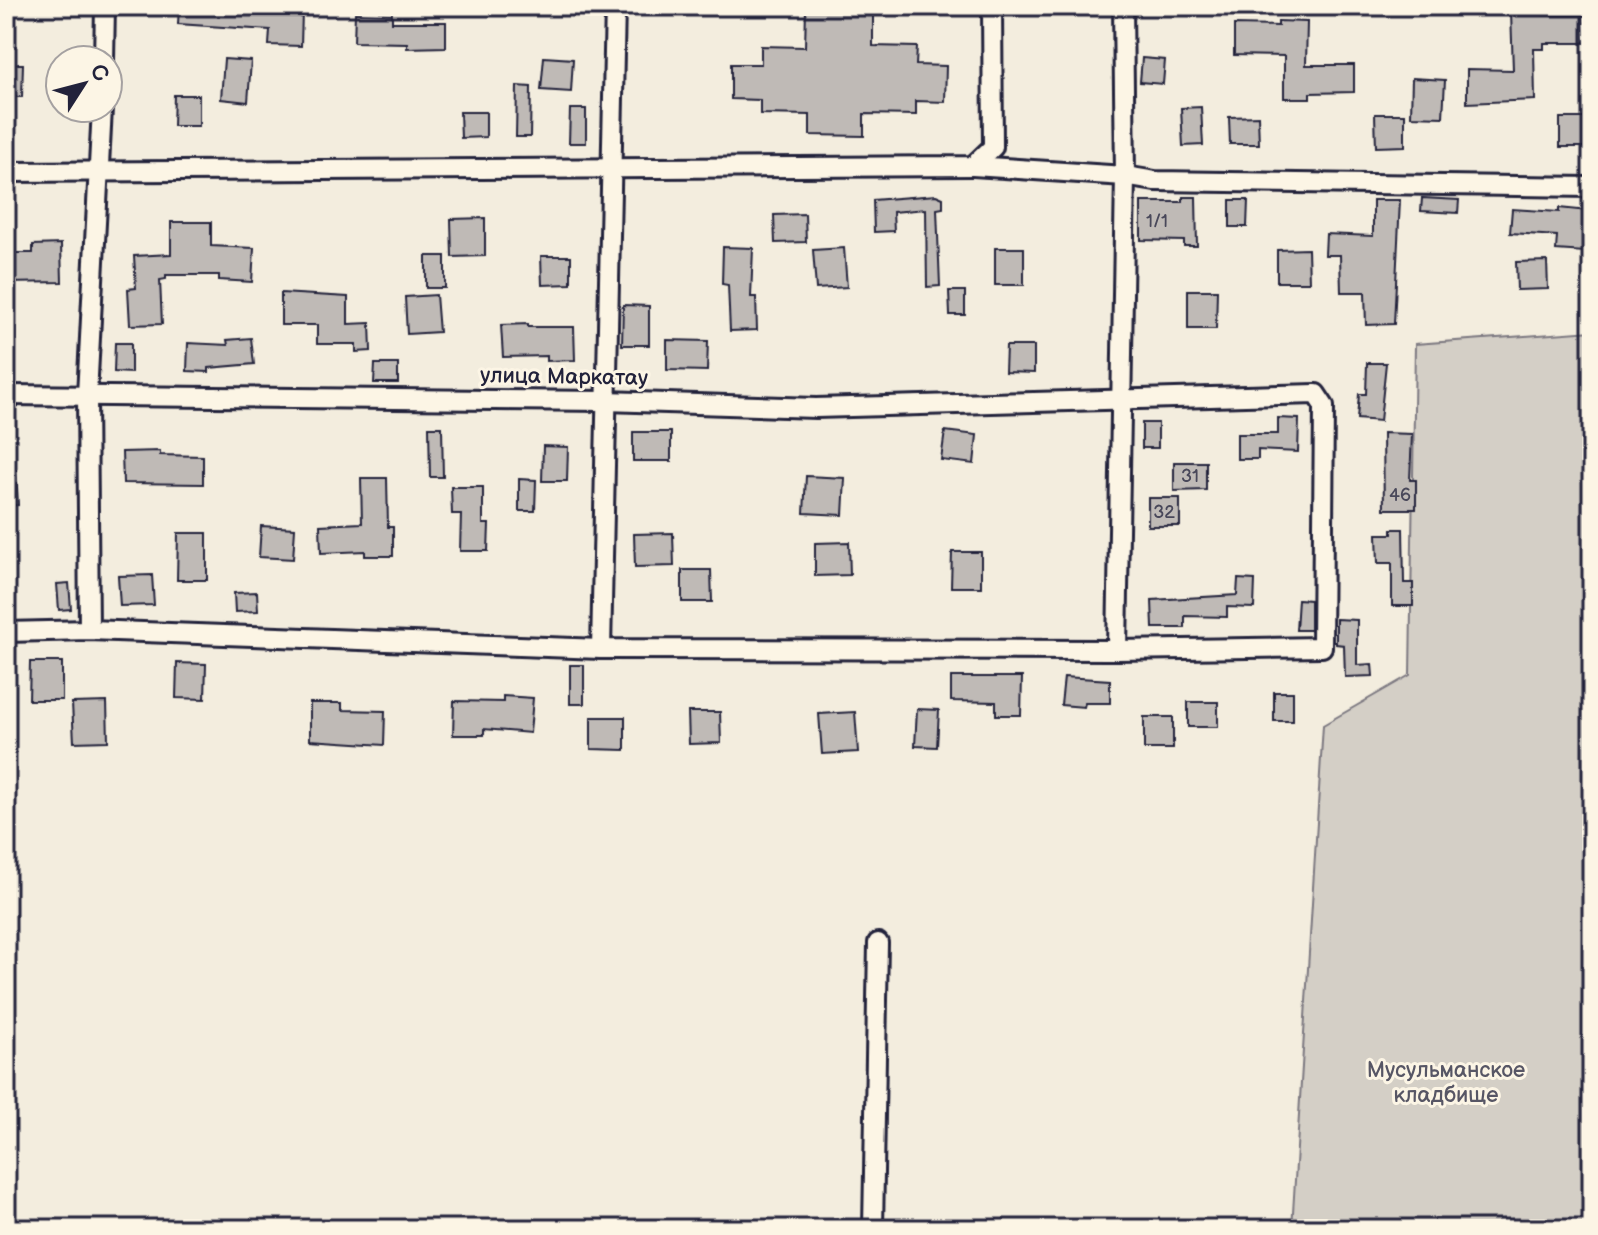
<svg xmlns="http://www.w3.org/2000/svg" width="1598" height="1235" viewBox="0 0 1598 1235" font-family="'Balsamiq Sans',sans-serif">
<rect width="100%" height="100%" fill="#f3edde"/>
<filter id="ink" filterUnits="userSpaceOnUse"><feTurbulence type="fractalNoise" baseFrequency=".0125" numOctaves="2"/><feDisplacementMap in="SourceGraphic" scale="16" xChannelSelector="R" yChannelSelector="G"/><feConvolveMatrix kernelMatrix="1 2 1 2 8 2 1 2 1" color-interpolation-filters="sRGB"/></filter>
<g filter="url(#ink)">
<polygon fill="#d4cfc6" stroke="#7b7880" stroke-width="2" points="1592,331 1592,1229 1292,1229 1323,725 1410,675 1415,344"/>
<g fill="#bfbab6" stroke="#22223b" stroke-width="2">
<polygon points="179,6 258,6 257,10 302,11 301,46 269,45 270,30 178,24"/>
<polygon points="823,6 859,6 859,10 873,10 873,46 917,47 916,65 946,66 945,102 916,101 916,115 864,114 864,136 810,135 810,115 760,114 760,100 731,99 731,64 761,64 761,46 805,47 806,9 823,9"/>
<polygon points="1542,10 1543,15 1583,15 1584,43 1544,43 1544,49 1534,49 1535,100 1467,103 1467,69 1513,70 1511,12"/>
<polygon points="355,13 392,14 392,22 446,22 446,47 407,48 407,43 354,42"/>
<polygon points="1278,21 1307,22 1306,65 1354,65 1354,92 1310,93 1310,98 1284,98 1284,56 1234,55 1234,25 1278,26"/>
<polygon points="544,57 573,59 571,92 541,90"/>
<polygon points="1142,58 1165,60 1163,84 1140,82"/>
<polygon points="224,59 251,61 248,102 221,99"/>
<polygon points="6,64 23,64 22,97 6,97"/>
<polygon points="1412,78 1445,80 1443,117 1411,116"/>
<polygon points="517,86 531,87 530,137 516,137"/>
<polygon points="174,95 199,95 199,126 173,126"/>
<polygon points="1201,107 1203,145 1183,146 1181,108"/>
<polygon points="570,109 586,109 586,143 569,143"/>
<polygon points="460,112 486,112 486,137 461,138"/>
<polygon points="1375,114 1405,114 1405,146 1376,147"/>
<polygon points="1258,116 1259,144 1230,144 1229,117"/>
<polygon points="1560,118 1590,118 1591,147 1560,147"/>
<polygon points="936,195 943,198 943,208 937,209 940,286 927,287 926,209 893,212 894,231 874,232 873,200"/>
<polygon points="1183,197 1196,197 1197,246 1184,246 1184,241 1141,240 1141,202 1183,202"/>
<polygon points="1422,198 1459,200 1458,213 1421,211"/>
<polygon points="1230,200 1248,200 1247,227 1230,227"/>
<polygon points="1373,200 1400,200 1394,324 1366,325 1365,292 1341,292 1340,255 1325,255 1326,234 1373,236"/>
<polygon points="1559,208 1588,211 1585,252 1556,250 1557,236 1510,233 1512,209 1559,212"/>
<polygon points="805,214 806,242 775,243 774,215"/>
<polygon points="485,218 485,256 452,257 451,219"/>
<polygon points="171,222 211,222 211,246 254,248 252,282 219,280 219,275 166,275 166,279 160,280 162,324 130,325 128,289 136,288 134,256 171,254"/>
<polygon points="61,244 62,282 6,283 6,253 33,253 33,245"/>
<polygon points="723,247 753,248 751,297 756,297 757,330 730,331 728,285 722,284"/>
<polygon points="844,248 847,287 816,289 813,250"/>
<rect x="995" y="248" width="29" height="37"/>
<polygon points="1308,249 1309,282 1277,282 1277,250"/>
<rect x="426" y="256" width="19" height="32"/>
<polygon points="541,256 571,256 571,284 542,285"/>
<polygon points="1547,261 1548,289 1517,290 1516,262"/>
<polygon points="1188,290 1217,290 1216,329 1188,329"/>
<polygon points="949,291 965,291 965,315 950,315"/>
<polygon points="281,293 348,297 348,324 370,323 371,351 356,352 356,344 317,344 317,325 281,325"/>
<polygon points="436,295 439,332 407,334 405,297"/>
<polygon points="623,305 649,306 649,345 622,345"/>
<polygon points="528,324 528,327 574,327 575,360 547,361 547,356 503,357 501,325"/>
<polygon points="251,338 254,364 209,368 209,372 187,371 188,343 228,345 227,340"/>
<polygon points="667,340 708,341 707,371 667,370"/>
<polygon points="115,343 131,343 131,373 114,372"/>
<polygon points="1006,346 1034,346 1034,373 1005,372"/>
<polygon points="1367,363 1386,363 1380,421 1357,419 1359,394 1366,394"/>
<polygon points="375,364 398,364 398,383 374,383"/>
<polygon points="1278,418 1299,419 1298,452 1258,450 1258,459 1237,459 1237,434 1278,434"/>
<rect x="1142" y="423" width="16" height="25"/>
<polygon points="429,427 442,427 443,477 430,477"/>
<polygon points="945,431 977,435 974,464 941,460"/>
<rect x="633" y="432" width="38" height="29"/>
<polygon points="1383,433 1412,434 1410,480 1416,480 1416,509 1384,509"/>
<polygon points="543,446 568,447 567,481 542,481"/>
<polygon points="160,451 160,455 203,456 203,484 123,483 122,452"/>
<polygon points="1174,462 1206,462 1206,490 1174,491"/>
<polygon points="6,470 16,470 18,505 6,506"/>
<polygon points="806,476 845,478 843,515 804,513"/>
<polygon points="361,478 387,478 388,527 393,527 393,556 365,556 365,551 321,553 320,525 362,523"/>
<polygon points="519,479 536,480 535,511 519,511"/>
<polygon points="451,487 483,487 483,524 489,524 488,551 460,551 461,514 452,514"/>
<rect x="1148" y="498" width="32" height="28"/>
<polygon points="261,526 295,528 293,559 259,557"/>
<polygon points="1392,529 1403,529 1404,583 1413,583 1413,606 1392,606 1392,563 1378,563 1377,534 1392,534"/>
<polygon points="178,533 207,533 207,580 177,580"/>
<polygon points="673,533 674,566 635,567 634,534"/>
<polygon points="849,542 850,575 815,576 815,543"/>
<polygon points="952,552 981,552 981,587 951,587"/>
<polygon points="682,570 711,570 712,602 682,602"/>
<polygon points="152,575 154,605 120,606 118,576"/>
<polygon points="1238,579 1255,580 1254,608 1227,607 1227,617 1185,616 1185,628 1153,628 1152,600 1237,595"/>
<polygon points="69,583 71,609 59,610 57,584"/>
<polygon points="257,592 258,611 235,612 234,593"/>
<polygon points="1298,599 1310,600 1310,630 1296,630"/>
<polygon points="1336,619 1357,620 1357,665 1372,664 1373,676 1345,677 1344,645 1336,644"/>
<polygon points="30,662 62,662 62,700 29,700"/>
<polygon points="177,663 206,664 205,699 176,698"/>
<rect x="570" y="665" width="14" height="39"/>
<polygon points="951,677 1022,677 1021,715 996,715 996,702 951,701"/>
<polygon points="1064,677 1110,680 1110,703 1085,703 1084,707 1061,705"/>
<rect x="1274" y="692" width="19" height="29"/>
<polygon points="503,696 533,698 530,733 484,729 484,735 453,735 454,701 503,702"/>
<polygon points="107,702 108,741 74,742 72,703"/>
<rect x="1188" y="702" width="30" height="25"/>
<polygon points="310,703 342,703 342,710 385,711 384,745 310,740"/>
<polygon points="917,709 939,710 937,747 915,746"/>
<polygon points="688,712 720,712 721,743 689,744"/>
<polygon points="855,712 858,752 822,754 819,714"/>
<polygon points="591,717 625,717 625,750 591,749"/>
<rect x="1144" y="717" width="29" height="32"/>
</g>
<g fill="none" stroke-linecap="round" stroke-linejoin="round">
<g stroke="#22223b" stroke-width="24">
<g id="minor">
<polyline points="1123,6 1125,176 1155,181 1592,187"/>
<polyline points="104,60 105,6"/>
<polyline points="6,172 973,166 993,147 992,6"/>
<polyline points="6,395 606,401 816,408 1316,394 1324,406 1322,647 1117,650"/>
<polyline points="89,630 87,395 102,108"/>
<polyline points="6,632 89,630 601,649 1117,650 1125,176 973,166"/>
<polyline points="601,649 615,6"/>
<polyline points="873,1229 878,943"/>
</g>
</g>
<use href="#minor" stroke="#fcf5e5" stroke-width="18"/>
</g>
</g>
<g text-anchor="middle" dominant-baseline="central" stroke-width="6" stroke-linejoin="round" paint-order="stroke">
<g font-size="18" fill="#49485a">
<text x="1157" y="221">1/1</text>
<text x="1190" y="476">31</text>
<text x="1400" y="495">46</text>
<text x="1164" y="512">32</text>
</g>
<g font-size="22" fill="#22223b" stroke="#fcf5e5">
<text transform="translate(564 377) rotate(1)">улица Маркатау</text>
</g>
<g font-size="22" fill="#575665" stroke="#fcf5e5">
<text x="1446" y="1070">Мусульманское<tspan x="1446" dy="25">кладбище</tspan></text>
</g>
</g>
<rect width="1598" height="1235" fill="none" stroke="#fcf5e5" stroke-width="32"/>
<rect x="16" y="16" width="1566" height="1203" fill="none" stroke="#22223b" stroke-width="3" filter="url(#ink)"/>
<g transform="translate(84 84) rotate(54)"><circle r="38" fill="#fcf5e5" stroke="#a5a1a1" stroke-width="2"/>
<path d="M0-6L14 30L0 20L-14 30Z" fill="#22223b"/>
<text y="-12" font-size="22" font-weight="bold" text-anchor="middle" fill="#22223b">С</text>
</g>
</svg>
